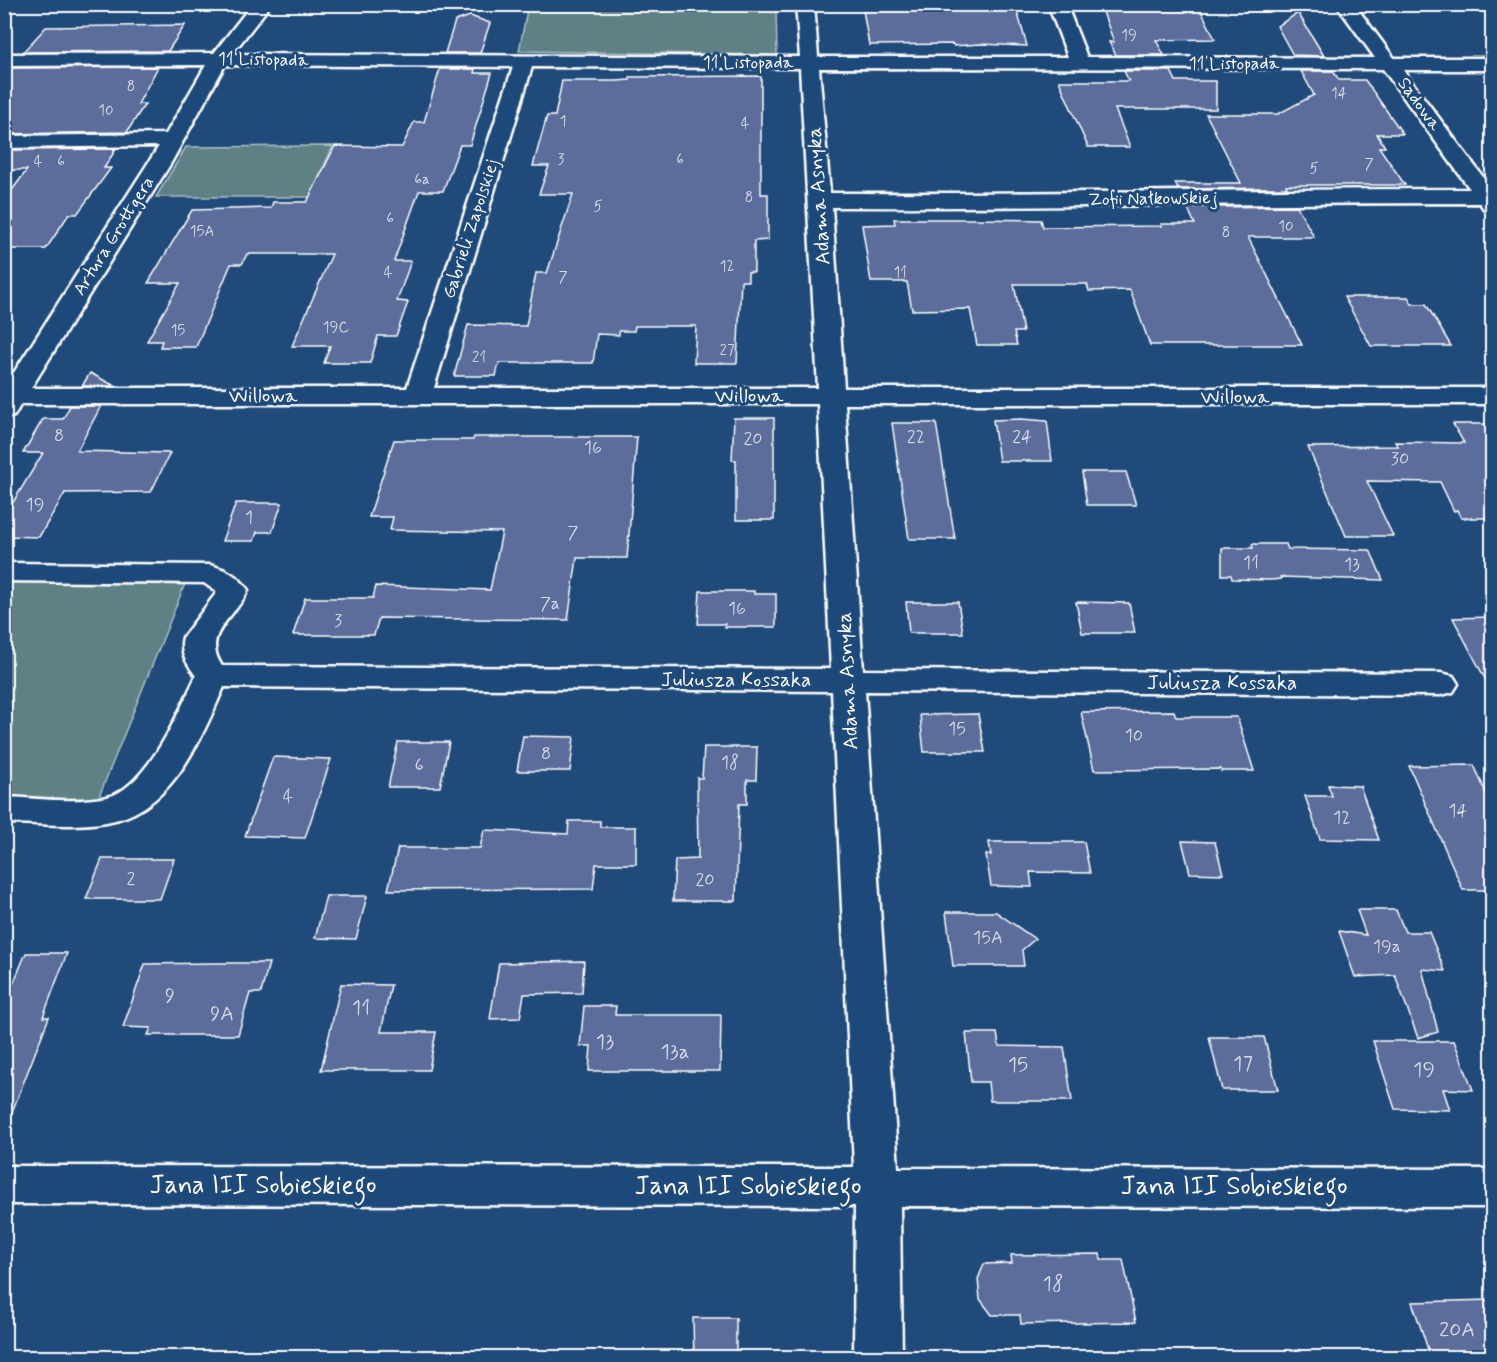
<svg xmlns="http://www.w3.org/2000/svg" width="1497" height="1362" viewBox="0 0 1497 1362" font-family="Mynerve,sans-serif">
<rect width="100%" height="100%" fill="#1f4a7a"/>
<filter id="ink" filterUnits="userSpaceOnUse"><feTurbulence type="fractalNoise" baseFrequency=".0167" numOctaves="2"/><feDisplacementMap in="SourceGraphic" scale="12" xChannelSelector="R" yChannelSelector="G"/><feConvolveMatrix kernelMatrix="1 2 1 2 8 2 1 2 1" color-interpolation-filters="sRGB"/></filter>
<g filter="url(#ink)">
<g fill="#5e8186" stroke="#aec0c2" stroke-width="1.5">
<polygon points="528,5 776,5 777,55 519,51"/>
<polygon points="333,146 310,197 156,197 186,147"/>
<polygon points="5,579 187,579 98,799 5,799"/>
</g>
<g fill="#5c6c9b" stroke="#fff" stroke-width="1.5">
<polygon points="862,4 1015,4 1027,46 980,44 954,46 953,44 869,45"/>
<polygon points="1100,4 1198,4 1215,39 1156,40 1164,55 1116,55 1109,42 1114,42"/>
<polygon points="1298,13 1324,56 1293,55 1277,26"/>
<polygon points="470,16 490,23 480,53 445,53 455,21"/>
<polygon points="185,25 168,51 23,52 46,27"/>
<polygon points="158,67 138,104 145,104 127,132 4,134 4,73 8,68"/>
<polygon points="440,69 475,69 474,73 492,73 470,145 460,145 443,191 419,191 394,261 411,261 397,301 408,302 396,336 378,336 370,363 324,363 330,346 292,346 332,254 247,254 242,264 231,264 196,347 160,347 162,341 147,341 180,283 148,283 192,210 271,208 273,202 307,202 335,146 402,147 414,122 424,122"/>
<polygon points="1124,71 1171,71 1176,81 1216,81 1216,109 1115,109 1130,147 1088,147 1059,81 1129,81"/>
<polygon points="1301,71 1333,71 1339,80 1365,80 1403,134 1377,134 1385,147 1379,147 1405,185 1286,185 1287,188 1178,189 1175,183 1241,183 1206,114 1278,114 1314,95"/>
<polygon points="761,76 761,194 768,194 768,240 754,241 754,272 748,272 748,281 741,281 737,363 694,363 696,326 635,326 634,331 619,331 619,335 597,334 593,363 499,363 496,376 454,376 468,325 526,326 536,273 547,273 573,194 539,194 549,166 533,166 547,116 555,116 562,81 616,81 630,80 630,77"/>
<polygon points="116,149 104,168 111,168 77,214 69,214 46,249 4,249 4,201 27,170 4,170 4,150"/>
<polygon points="1297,206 1314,237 1248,237 1302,345 1150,345 1130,290 1089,291 1087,284 1014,284 1023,332 1014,332 1017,345 977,345 970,309 912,310 907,282 871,282 862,225 895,224 894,219 971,219 1041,220 1043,227 1162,226 1161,224 1195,224 1187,207"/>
<polygon points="1344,297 1408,297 1412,304 1426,304 1451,346 1371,346"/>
<polygon points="90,373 113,385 113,386 82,386"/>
<polygon points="70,406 101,406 77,451 170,453 151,492 65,493 39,537 4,536 4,517 43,453 23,453 43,419 63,419"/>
<polygon points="734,418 774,418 774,520 736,520 736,460 732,460"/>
<polygon points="1021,419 1047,421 1052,461 999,461 993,420"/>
<polygon points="892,423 936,423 955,539 909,539"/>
<polygon points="1453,424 1492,424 1492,518 1461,518 1457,510 1454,511 1440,482 1367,481 1393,536 1346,536 1308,447 1398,446 1395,442 1464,443"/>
<polygon points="474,437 637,437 627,558 577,558 568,620 379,618 374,635 293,635 305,598 373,598 376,586 490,590 502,532 390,530 393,517 369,517 394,440 473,440"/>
<polygon points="1082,472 1126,472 1136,505 1087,505"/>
<polygon points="236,503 282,503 272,532 257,532 254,541 222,541"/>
<polygon points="1252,544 1286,544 1288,549 1370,550 1383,580 1280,577 1281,579 1271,580 1232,579 1231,575 1222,575 1222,548 1253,548"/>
<polygon points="700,591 754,591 754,594 776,594 776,627 725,627 725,624 698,624"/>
<polygon points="906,602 958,602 963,633 909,633"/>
<polygon points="1076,602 1129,603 1135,633 1082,633"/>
<polygon points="1492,617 1492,692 1453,618"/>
<polygon points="1174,711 1176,717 1237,717 1254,771 1221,771 1221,769 1094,770 1081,712"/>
<polygon points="978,714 985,752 924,752 920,715"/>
<polygon points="523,736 574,737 570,771 517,771"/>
<polygon points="398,742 449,742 440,787 388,787"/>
<polygon points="704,747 757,747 756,780 747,780 747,804 739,804 736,901 673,901 675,860 698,859 697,778 702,778"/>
<polygon points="273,757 331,759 305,838 245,836"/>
<polygon points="1474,765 1492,807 1492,890 1463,890 1409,766"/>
<polygon points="1328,785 1360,786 1379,840 1320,839 1305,796 1332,796"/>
<polygon points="569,821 600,821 600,827 636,827 636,864 596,864 593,889 388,890 398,848 480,848 484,830 568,834"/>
<polygon points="1182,841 1215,842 1223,874 1190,873"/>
<polygon points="989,842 1084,842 1090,873 1030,872 1032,887 991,886 986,855 991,855"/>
<polygon points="102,859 174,859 160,899 86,899"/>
<polygon points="326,896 367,896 356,939 315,938"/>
<polygon points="1357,910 1396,910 1405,932 1429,932 1445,971 1422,969 1438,1032 1418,1038 1395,975 1355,977 1339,931 1366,935"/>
<polygon points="946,912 996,912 1035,939 1022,950 1024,966 953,966"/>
<polygon points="26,953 67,953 43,1017 49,1017 7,1125 4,1125 4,1006"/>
<polygon points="584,961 582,993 524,994 520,1018 490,1019 499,963"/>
<polygon points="215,963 269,963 261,993 250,993 238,1035 148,1035 151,1028 123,1027 145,964"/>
<polygon points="341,984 391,985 381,1032 436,1032 429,1070 321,1070"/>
<polygon points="584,1006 616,1006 615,1015 721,1015 720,1071 589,1071 591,1046 580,1046"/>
<polygon points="966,1033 997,1033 999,1046 1064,1047 1072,1101 990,1101 988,1082 971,1082"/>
<polygon points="1209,1037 1264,1037 1278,1090 1222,1090"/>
<polygon points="1373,1041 1454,1041 1473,1090 1443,1089 1450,1110 1395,1109"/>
<polygon points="1100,1254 1101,1260 1123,1260 1136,1322 1021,1324 1020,1315 992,1315 980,1299 978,1279 984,1264 1012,1263 1011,1255"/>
<polygon points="1492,1300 1492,1358 1431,1358 1412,1302"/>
<polygon points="693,1318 736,1318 736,1358 694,1358"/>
</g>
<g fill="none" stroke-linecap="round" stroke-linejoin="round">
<g stroke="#fff" stroke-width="5">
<path id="minor" d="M252,4H271L232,54L800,57L796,4H814L818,57H1068L1048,4H1066L1087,57L1375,58L1336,4H1354L1394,58H1492V70H1403L1492,189V211L1484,209L1480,203C1264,203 1048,208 832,207L844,388H1492V404H845L863,670L1441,673L1453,676L1458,684L1453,692L1441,695L865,691L898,1168L1492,1169V1207L900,1206L902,1358H854L855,1206L4,1204V1166L854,1167L832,691L224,687C200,741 171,812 106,822C72,828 38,823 4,823V797C38,798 74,804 107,797C147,788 180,710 196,676C187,663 179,653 183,637L217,592L204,583L4,581V563L210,565C226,569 239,576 248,590C236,618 200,633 222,666L831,669L818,404H21L14,416L4,418V388L159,146L4,148V136L166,134L206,65L4,66V54L214,53ZM225,65L513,67L407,388H31L171,163ZM532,67L800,68L818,388H434ZM819,68L1383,69L1470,189C1257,189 1044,194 830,193Z"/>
</g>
<use href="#minor" fill="#1f4a7a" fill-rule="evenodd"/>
</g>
</g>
<g text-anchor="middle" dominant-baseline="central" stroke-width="6" stroke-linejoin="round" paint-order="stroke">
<g font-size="15" fill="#d6dae6">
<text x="1129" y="36">19</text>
<text x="131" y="87">8</text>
<text x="1339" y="94">14</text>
<text x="106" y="111">10</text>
<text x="563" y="122">1</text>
<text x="745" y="124">4</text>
<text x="561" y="160">3</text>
<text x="680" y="160">6</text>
<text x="38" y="162">4</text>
<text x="61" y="162">6</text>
<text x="1369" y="165">7</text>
<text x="1314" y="169">5</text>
<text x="422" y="180">6a</text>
<text x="749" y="198">8</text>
<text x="598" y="207">5</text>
<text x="390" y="219">6</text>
<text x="1286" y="227">10</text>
<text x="202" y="232">15A</text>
<text x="1226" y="233">8</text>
<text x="727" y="267">12</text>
<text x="388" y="273">4</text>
<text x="900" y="273">11</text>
<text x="563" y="278">7</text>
<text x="336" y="328">19C</text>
<text x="178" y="331">15</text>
<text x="727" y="351">27</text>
<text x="479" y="358">21</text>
</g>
<g font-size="18" fill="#fff" stroke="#1f4a7a">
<text transform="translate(263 60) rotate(1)">11 Listopada</text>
<text x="748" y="63">11 Listopada</text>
<text x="1234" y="64">11 Listopada</text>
<text transform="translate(1419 104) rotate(54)">Sadowa</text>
<text transform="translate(1153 199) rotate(-1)">Zofii Nałkowskiej</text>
<text transform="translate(471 229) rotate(-72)">Gabrieli Zapolskiej</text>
<text transform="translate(114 236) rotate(-58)">Artura Grottgera</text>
</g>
<g font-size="18" fill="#d6dae6">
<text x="59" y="436">8</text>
<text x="916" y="437">22</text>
<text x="1022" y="437">24</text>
<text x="753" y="439">20</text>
<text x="593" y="448">16</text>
<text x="1400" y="459">30</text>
<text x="35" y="505">19</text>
<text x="249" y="518">1</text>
<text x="573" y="533">7</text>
<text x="1251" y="563">11</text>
<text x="1352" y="565">13</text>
<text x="550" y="604">7a</text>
<text x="737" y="609">16</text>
<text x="338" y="621">3</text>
<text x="957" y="729">15</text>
<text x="1134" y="736">10</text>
<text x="546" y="754">8</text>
<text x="730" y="763">18</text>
<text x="419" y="765">6</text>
<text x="288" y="797">4</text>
<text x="1458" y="811">14</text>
<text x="1342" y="818">12</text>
<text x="131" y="879">2</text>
<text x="705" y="880">20</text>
<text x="988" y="938">15A</text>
<text x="1387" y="947">19a</text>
</g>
<g font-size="21" fill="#fff" stroke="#1f4a7a">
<text transform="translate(819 196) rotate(-94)">Adama Asnyka</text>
<text x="263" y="396">Willowa</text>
<text x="749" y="396">Willowa</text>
<text x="1235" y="397">Willowa</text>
<text x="736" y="680">Juliusza Kossaka</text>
<text transform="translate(848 681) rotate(-93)">Adama Asnyka</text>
<text x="1222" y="683">Juliusza Kossaka</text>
</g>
<g font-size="21" fill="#d6dae6">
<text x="170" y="996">9</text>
<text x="361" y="1008">11</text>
<text x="222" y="1014">9A</text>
<text x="605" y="1042">13</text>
<text x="675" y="1052">13a</text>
<text x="1243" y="1064">17</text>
<text x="1018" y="1065">15</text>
<text x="1424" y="1070">19</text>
<text x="1053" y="1284">18</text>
<text x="1457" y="1330">20A</text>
</g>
<g font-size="26" fill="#fff" stroke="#1f4a7a">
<text x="263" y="1186">Jana III Sobieskiego</text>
<text x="748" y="1187">Jana III Sobieskiego</text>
<text x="1234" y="1187">Jana III Sobieskiego</text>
</g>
</g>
<rect width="1497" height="1362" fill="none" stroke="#1f4a7a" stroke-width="24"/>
<rect x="12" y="12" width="1473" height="1338" fill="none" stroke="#fff" stroke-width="2" filter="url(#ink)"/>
</svg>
